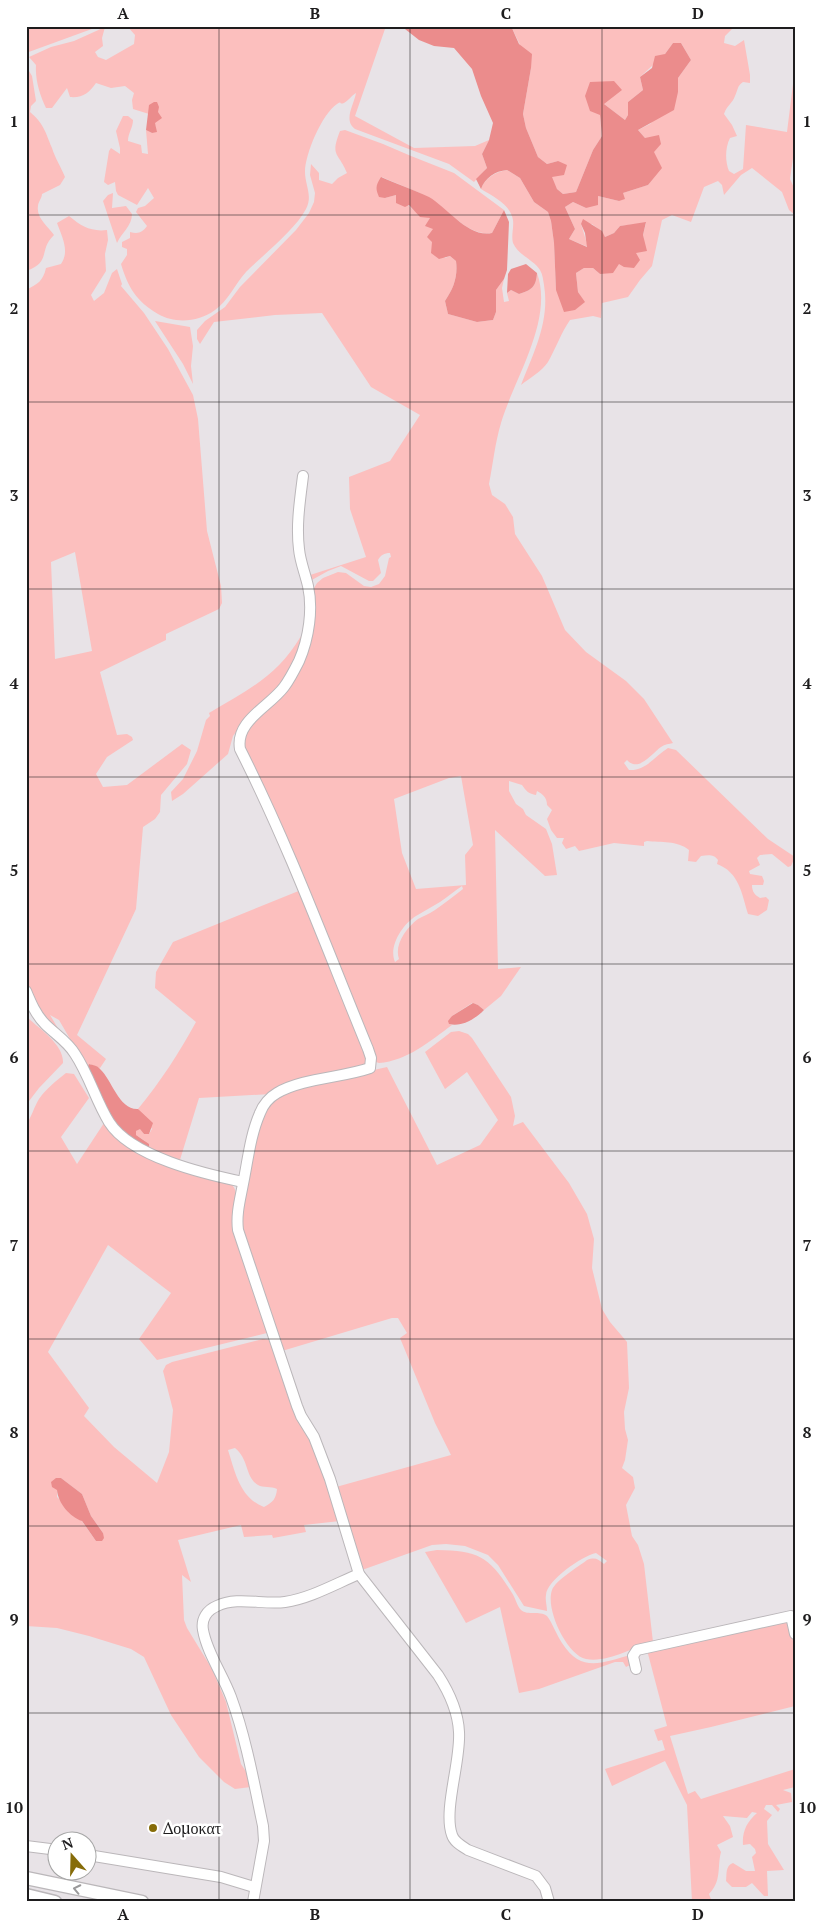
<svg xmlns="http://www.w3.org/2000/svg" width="821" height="1928" viewBox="0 0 821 1928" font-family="'PT Serif',serif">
<rect width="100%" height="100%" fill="#e8e3e7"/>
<g fill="#fcbfbe" fill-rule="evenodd">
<polygon points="26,26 100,26 26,53"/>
<path d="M127,26H386L355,116L414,148L475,146L489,140L482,154L487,168L474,182L449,164L355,129C343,120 354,105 356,93C351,96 348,101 344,103C338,105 343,100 337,104C322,114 305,154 305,172C305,185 313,196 306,209C295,230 264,254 246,272C235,284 228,301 215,310C199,322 175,324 158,314C136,301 128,287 121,264L127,255V249L122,247V242L130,238V232C138,234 142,233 147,226L136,212L138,208L145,206L154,198L148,188L137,205L118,195L116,191L115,182L108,185L104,182L109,151L111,148L120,154V148L116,131L123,116H128L133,120C133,128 128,133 128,141L141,145L142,153L148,154L146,130L152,133L156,128L149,105V114L133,109L132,100L134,93L125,86L111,88L96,83C89,93 83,98 70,97L67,88L52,108H46C40,95 35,80 36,65L29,57L51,47L74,41L105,27L102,38L103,46L95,52L98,57L106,60L134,44L135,35Z"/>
<path d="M511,26H735L725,36L724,43L735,46L744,40L750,75V83L743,82C737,86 738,90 735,96C732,104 727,105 724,114L732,125L737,136L730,138C725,148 725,161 729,171L734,174L743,169L746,125L787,132L794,76L795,83V144L790,179L795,190V215L789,210L782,192L752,168L741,175L724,195L722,185L718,181L704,187L691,222L672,215L662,220L652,266L640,280L628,297L602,303L601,318L593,316L570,320C561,333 556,348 548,362C542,371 530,378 521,385C534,352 550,321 544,285C543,280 543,275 540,270C534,260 518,255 513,243C511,236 514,228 513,220C510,204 494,197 481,189C485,178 495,172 507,170L520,178L534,202L548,212L551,221L554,243L556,290L584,302L578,292L576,273L584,268H593L600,274L619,264L644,245L643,235L646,223L620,226L614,233L605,237L601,231L592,224H581L588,247L569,239L575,229L565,207L573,202L586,208L598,196L619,201L623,193L648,185L654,176L645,138L638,130L650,124L678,92V78L691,60L681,43H673L665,54L640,77L643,90L628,102V115L625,120L604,104L614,81L607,82L600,115L602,136L593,150L576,192L563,194L557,189L551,177L558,161L547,164L538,157L526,128L523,114L531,68Z"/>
<path d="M26,66L32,76L36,101L31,106L30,112C44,124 45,131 52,148C55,158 61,167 65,177L60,185L42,194C42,198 38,202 38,206C36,218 48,226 54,235C38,250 52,262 26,271Z"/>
<path d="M345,130L383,144L411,156L454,173L504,210L492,233C468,237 448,209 429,198C416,190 396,184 382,177L385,198L396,195L416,212L430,218L433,229V242L445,258L450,256L456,261C458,276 454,288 445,301L448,314L477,322L493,320L496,312V290L504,279L502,288L504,302L509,301L507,293L511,290L519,294C532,290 536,287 537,273C554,320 514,379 501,423C495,443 493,464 489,484L492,495L505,504L513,517L515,534L542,576L565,630L586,652L626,681L644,699L673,743C669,744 665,744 661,747C652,753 639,773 627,760L624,763L629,770C646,771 655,756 668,748L676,750L768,839L795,857L791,866L788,867L772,854L760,855L757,858L760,865L749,871L750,874L762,876L764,881L763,885H752C752,892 755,895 760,898L766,897L769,900L767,910L758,916L748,914C742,894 739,872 717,864L718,860C714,854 708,855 701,856L696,862L688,861L689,850C677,840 661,843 647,841L644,842V846L614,843L579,851L575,846L566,849L562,843L564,838H557L551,830L547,819L552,810L547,805C547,798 543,794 537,791L536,795C529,794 526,791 522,785L509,781V791L516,804L523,809L526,815L546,829L552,844L557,875L545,876L495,830L498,969L521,967L501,996L484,1010L478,1005L472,1003L452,1016L449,1024L452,1025C430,1041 407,1061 379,1063L376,1062L244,747L246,731L286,688L312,619L314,588L317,583L323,578L338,572L346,573L364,586L371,587L379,584L385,576L389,558L391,557L390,553C384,553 381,555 378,560L381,573L373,581H369L341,566L328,571L310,581L307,576L366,557L350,509L349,477L390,461L420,415L371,387L322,313L275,315L214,322L200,344L197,339V330L205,321L225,307L240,287L296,230L309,213L314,202L315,193L310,175L311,164L319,173V180L332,184L338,178L347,173C338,151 330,157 340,131ZM461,776L473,845L465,855L466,885L416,889L402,853L394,799L449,778ZM462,886L463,889C454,896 445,903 435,910C429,914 423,916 418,919C406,928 394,945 399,959L395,962C388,946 403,924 416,916C424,911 432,907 440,902C448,897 454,891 462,886Z"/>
<path d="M113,193L112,208L126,206L132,214C132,226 122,232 117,243L103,201L108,195Z"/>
<path d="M69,216C81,226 91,232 107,230L108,240L105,254L106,271L91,295L94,301L104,293L112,273L117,269L122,284L121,286L144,313L168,349L193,395L198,419L207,531L221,586L222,603L219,609L166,634V640L100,672L117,735L127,734L132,737L133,740L107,757L96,774L103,787L127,785L182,744L191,750L187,764L161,795L160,812L155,819L143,827L136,909L77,1035L106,1059L100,1068L89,1064L87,1068L59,1020L50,1015L65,1040L45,1022L26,986V290C38,284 43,281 46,268L61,264C70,251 62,237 57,223ZM75,552L92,651L55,659L51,562Z"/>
<polygon points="155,321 190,327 193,346 191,366 193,384 183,364"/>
<path d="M301,636L298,655L285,684L242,724L233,736L228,754L183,794L172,801L171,792L183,779L197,751L206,720L210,716L209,713C247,690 277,677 301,636Z"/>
<path d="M301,890L310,918L364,1046L367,1063L364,1067L271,1094L199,1098L179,1163L149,1149L145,1141L136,1135V1131L140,1128L144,1134H149L152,1129L138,1109C161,1081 179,1053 196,1022L155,988L156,972L173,942Z"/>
<path d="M26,1013L28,1018C41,1030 64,1045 63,1063L39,1088L26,1105Z"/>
<path d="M459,1031L468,1034L472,1038L511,1097L515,1116L513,1126L523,1122L569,1183L587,1214L594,1239L592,1268L602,1309L610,1322L627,1342L629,1388L624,1412L625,1429L628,1440L625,1460L622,1468L633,1477L635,1488L626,1505L632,1536L638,1545L644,1564L653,1642C633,1647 608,1663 586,1659C567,1655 545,1609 552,1590C556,1580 578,1567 587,1560C595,1557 598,1559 604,1564L607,1561L596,1553C582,1556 547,1580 546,1595C545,1600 547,1606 547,1611L524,1606L498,1565L488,1555L465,1546L446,1544L432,1545L362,1570L336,1487L451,1455L435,1423L400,1338L407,1333L398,1318H392L282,1351L245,1243L241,1219L243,1195L259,1125L271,1102L295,1088L387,1067L437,1165L480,1145L498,1120L467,1072L445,1089L425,1052L451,1032Z"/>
<path d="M66,1073L74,1074L89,1098L61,1137L77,1164L106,1120L120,1138L229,1182C238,1189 236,1196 235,1207L267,1333L157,1360L139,1339L171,1293L108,1245L48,1352L89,1408L84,1416L114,1447L157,1483L169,1452L173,1410L163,1371L166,1365L172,1362L263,1339L270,1340L295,1416L305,1430L315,1449L340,1521L304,1525L306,1532L273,1538L272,1535L244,1537L241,1525L178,1540L191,1582L182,1575L184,1620L187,1628L212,1669L226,1702L241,1764L249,1776L251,1787L235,1789L224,1782L199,1757L171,1715L144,1657L131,1649L89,1636L57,1628L26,1626V1125C32,1116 34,1107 39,1099C46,1089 56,1081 66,1073ZM235,1448C249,1459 245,1477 258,1485C263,1488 271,1486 277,1489C276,1499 273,1502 264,1507C240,1498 235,1472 228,1450ZM61,1478L82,1494L91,1516L103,1533L96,1541L81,1520L57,1497V1490Z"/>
<path d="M437,1550C479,1551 489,1556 512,1593C515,1597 517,1606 521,1610C528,1616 539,1610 547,1616C553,1624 556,1634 562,1643C582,1674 602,1662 631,1655L632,1664L626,1667L623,1662H615L539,1689L519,1693L500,1607L466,1623L425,1552Z"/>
<path d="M785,1621C799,1638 795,1684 795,1706L711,1727L670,1736L688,1794L695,1791L701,1799L795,1769V1787L783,1790L791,1793L792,1802L776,1805L780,1809L778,1812L772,1805H766L764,1809L772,1815L767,1821L768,1844L784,1870L767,1871L768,1896H764L752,1883L746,1887H732L726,1881C727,1874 725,1866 733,1863L746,1871H755L752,1857L756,1853L755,1849L750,1844L743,1845C742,1831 747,1822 757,1813L752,1812L747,1818L723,1816L730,1826L733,1837L717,1845L721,1852C717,1867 722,1881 709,1894L712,1902H692L687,1805L665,1761L612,1786L605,1769L665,1750L662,1740L658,1741L654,1730L667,1726L647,1650Z"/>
</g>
<g fill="#eb8c8c">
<path d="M386,26H511L519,44L532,54L531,68L523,114L526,128L538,157L547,164L558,161L567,165L564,175L552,177L557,189L563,194L576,192L593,150L602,136L600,115L590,111L585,96L590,82L614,81L622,90L604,104L625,120L628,115V102L643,90L640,77L652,68L655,56L665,54L673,43H681L691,60L678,78V92L674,110L638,130L645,138L659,135L661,144L654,152L662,168L648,185L623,193L625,199L619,201L598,196V205L586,208L573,202L565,207L575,229L569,239L587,247L585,233L581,224L583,219L602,231L605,237L614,233L620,226L646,222L643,235L647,251L636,253L640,260L634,268L624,267L619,264L613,273L600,274L593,268H584L576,273L578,292L585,302L575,310L564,312L556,290L554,243L551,221L548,212L534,202L520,178L507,170C495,171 485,178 481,189L476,179L487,168L482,154L489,140L493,123L481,96L472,69L454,48L434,46L419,40L405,29Z"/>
<polygon points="154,102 157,102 159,107 158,112 162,118 155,123 157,132 152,133 146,130 149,105"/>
<path d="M381,177C396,184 415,190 429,197C448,208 468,238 492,233L504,210L509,222L507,270L504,279L496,290V312L493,320L477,322L448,314L445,301C454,288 458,276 456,261L450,256L439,259L431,253L432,242L427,237L433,229L425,226L430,218L420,217L409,205L405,207L396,203V195L385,198L379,197C375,188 376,185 381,177Z"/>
<path d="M526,264L537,273C536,287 532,290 519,294L511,290L507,293L508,274L511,269Z"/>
<path d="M473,1003L478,1005L484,1010C475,1019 462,1027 449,1024L448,1021L452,1016Z"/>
<path d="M89,1064C93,1065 98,1066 100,1069C112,1080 119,1110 138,1109L153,1123L149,1134H144L140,1129L136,1131V1135L149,1144V1149L116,1128L87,1068Z"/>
<path d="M56,1478H61L82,1494L91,1516L103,1533L104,1538L102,1541H96L82,1521C70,1517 58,1503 57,1490L52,1487L51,1482Z"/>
</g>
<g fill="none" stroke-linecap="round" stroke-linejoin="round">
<g stroke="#bbb7ba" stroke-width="12">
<g id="minor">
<path d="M303,476C300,500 296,525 299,549C300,561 305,573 308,586C313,609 309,638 299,661C295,669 290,679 284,687C269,707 235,721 240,749C289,846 327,949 368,1049L371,1058L370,1068C341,1078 303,1078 277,1093C270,1097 263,1105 260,1113C250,1136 248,1160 243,1184C240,1200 236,1214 238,1230L297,1406L301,1416L314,1437L330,1479L359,1574L438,1675C449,1692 458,1711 459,1732C461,1761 443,1810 452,1835C454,1842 462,1846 468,1850L536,1876L545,1888L549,1902"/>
<path d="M26,991C31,1003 36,1015 45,1024C55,1034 68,1042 75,1054C89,1075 96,1101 109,1122C131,1157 205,1174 243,1182"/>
<polyline points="636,1669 633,1656 637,1650 791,1616 795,1634"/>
<polyline points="26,1846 58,1850"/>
<polyline points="88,1855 221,1877 254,1887"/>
<path d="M253,1902L264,1841L263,1826C254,1783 246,1738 231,1697C223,1675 207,1653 203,1630C201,1619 207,1610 217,1606C237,1596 263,1605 285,1602C311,1598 335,1584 359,1574"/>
</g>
</g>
<g stroke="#bbb7ba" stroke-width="15">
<g id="major">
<polyline points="26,1878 142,1902"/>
<polyline points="26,1895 55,1902"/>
</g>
</g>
<use href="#minor" stroke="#fff" stroke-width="10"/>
<use href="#major" stroke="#fff" stroke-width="12"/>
</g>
<defs><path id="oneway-chevron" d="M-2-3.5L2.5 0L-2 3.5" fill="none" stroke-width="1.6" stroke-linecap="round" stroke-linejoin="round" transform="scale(1.25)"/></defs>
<use stroke="#9a999a" href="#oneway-chevron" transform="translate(77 1889) rotate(-168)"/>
<path fill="none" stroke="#1e1d1e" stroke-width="1" stroke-opacity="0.55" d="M219,26V1902M410,26V1902M602,26V1902M26,215H795M26,402H795M26,589H795M26,777H795M26,964H795M26,1151H795M26,1339H795M26,1526H795M26,1713H795"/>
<circle fill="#866c09" stroke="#fff" stroke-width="2" cx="153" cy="1828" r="5"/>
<g text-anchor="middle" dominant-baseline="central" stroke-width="5" stroke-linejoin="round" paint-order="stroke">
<g font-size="16" fill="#1e1d1e" stroke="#fff" text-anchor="start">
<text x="163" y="1828">Δομοκατ</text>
</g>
</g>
<rect width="821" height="1928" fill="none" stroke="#ffffff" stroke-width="55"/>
<g transform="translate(72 1856) rotate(340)"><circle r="24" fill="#ffffff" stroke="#a5a5a5"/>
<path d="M0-4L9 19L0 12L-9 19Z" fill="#866c09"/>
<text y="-8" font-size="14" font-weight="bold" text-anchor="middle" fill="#1e1d1e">N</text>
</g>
<rect x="28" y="28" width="766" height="1872" fill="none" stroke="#1e1d1e" stroke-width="2"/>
<g font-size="16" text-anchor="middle" font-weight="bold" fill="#1e1d1e">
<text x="123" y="19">A</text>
<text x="315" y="19">B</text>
<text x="506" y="19">C</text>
<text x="698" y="19">D</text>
<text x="14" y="127">1</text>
<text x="807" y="127">1</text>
<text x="14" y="314">2</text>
<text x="807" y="314">2</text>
<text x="14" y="501">3</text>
<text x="807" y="501">3</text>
<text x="14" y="689">4</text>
<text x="807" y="689">4</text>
<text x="14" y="876">5</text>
<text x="807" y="876">5</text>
<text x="14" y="1063">6</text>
<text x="807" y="1063">6</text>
<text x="14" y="1251">7</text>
<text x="807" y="1251">7</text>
<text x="14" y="1438">8</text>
<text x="807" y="1438">8</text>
<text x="14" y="1625">9</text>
<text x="807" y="1625">9</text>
<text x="14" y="1813">10</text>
<text x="807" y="1813">10</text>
<text x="123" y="1920">A</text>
<text x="315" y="1920">B</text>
<text x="506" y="1920">C</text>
<text x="698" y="1920">D</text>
</g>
</svg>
